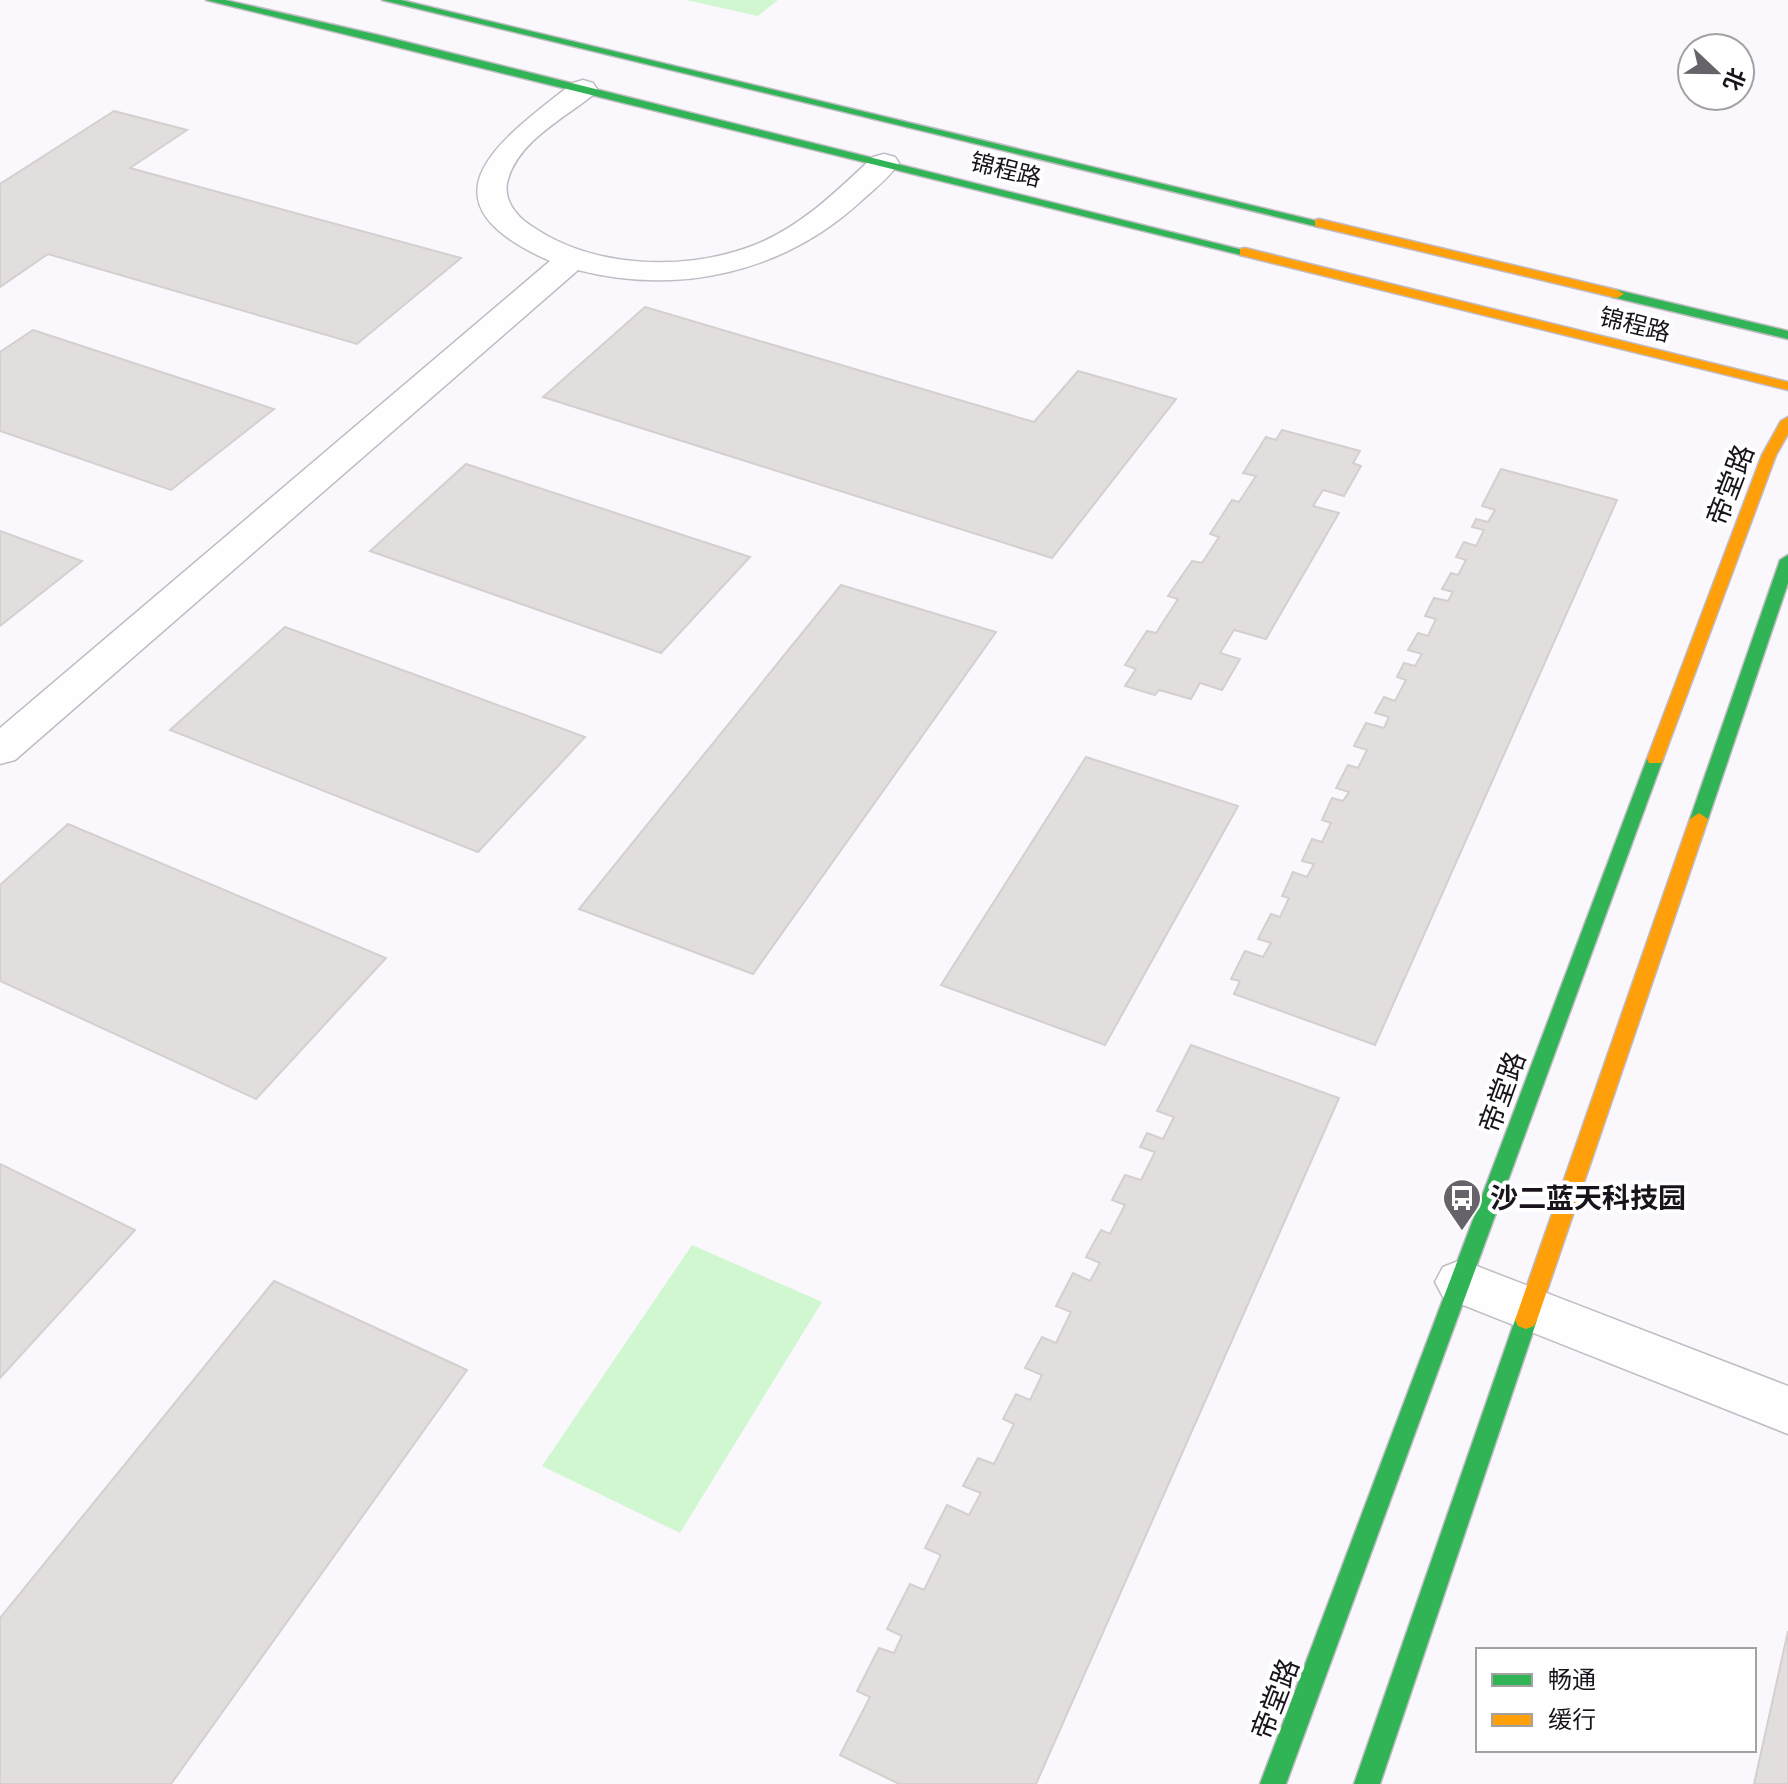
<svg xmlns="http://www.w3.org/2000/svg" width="1788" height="1784" viewBox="0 0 1788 1784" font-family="'Archivo Narrow','Noto Sans SC',sans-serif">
<rect width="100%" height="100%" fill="#faf7fd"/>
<g fill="#d0f7d0">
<polygon points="686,0 778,0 758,16"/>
<polygon points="692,1245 822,1302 680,1533 542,1466"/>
</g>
<g fill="#e3dede" stroke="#d5cfcf" stroke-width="2">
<polygon points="114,111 187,130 130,168 461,258 357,344 48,254 0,287 0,184"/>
<polygon points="645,307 1034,422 1078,371 1176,399 1052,558 543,397"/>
<polygon points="33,330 274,409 171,490 0,431 0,352"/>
<polygon points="1282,430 1360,451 1353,463 1361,466 1344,496 1323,490 1313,506 1339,513 1266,639 1234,630 1220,653 1240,659 1222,690 1200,683 1191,699 1159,690 1155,695 1125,686 1136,669 1125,665 1147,631 1156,633 1178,599 1168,596 1192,561 1202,563 1219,537 1210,534 1232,500 1239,502 1256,476 1243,473 1266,437 1276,440"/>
<polygon points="466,464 750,557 661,653 370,551"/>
<polygon points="1501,469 1617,500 1375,1045 1234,994 1240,981 1231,979 1245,951 1263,957 1271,943 1258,939 1271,914 1280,917 1289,898 1282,896 1293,872 1307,877 1314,864 1302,861 1312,839 1322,842 1331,823 1322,820 1332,798 1343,801 1349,792 1336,788 1348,765 1358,768 1367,750 1354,746 1366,723 1384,728 1389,717 1375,713 1384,697 1395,701 1406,680 1397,677 1404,663 1415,666 1422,654 1408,650 1418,633 1428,636 1436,619 1425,616 1434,598 1448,601 1453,592 1442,589 1451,573 1458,575 1466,560 1456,557 1464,542 1476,546 1484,530 1472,527 1476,519 1488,522 1495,510 1482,506"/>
<polygon points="0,531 82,561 0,626"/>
<polygon points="841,585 996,632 753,974 579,909"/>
<polygon points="285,627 585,737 478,852 170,730"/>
<polygon points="1086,757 1238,806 1105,1045 941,985"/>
<polygon points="68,824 386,958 256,1099 0,981 0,885"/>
<polygon points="1191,1045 1339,1098 1036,1784 899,1784 840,1755 870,1697 857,1691 879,1648 894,1653 902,1636 887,1629 910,1584 924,1590 941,1555 925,1548 947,1505 969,1515 981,1493 963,1486 978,1458 994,1464 1014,1424 1003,1419 1016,1394 1030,1400 1042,1375 1025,1368 1042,1337 1056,1343 1071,1312 1056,1306 1073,1273 1090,1281 1100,1263 1086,1257 1101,1230 1110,1234 1125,1205 1112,1200 1125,1175 1141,1180 1155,1152 1140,1147 1147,1133 1163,1139 1174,1117 1157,1111"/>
<polygon points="0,1164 135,1230 0,1378"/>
<polygon points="274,1281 467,1370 171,1784 0,1784 0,1618"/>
<polygon points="1788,1631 1788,1784 1754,1784"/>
</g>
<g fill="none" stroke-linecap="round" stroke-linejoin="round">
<g stroke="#c0bcc3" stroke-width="3">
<g id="street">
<path d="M583,80L593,83L597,89L593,95C564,118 519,141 508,179C502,198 515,215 530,225C590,268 683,272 752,246C800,228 837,191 873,157L884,154L895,157L899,163C889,178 873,190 860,202C784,272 679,296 578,270L15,760L0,764V728L550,261C414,201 497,142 573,83Z"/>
<polygon points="1461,1260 1788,1386 1788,1434 1443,1297 1435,1282 1443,1267"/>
</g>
</g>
<g stroke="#c0bcc3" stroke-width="3">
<g id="fast">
<polygon points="206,0 225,0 378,35 1251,252 1245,256"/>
<polygon points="382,0 401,0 1325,223 1319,227"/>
<polygon points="1617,290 1788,331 1788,339 1612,297 1610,294"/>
<polygon points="1788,555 1788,583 1708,819 1699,825 1693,823 1690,819 1780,560"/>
<polygon points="1655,753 1663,759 1286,1784 1260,1784 1647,759"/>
<polygon points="1526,1311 1534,1314 1537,1320 1380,1784 1354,1784 1515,1320 1518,1314"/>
</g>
</g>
<g stroke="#c0bcc3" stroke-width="3">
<g id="slow">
<polygon points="1319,219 1617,290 1624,294 1617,298 1315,226 1315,220"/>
<polygon points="1245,248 1788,382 1788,390 1240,255 1240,249"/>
<polygon points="1788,417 1788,434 1776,455 1663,759 1661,763 1649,763 1647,759 1762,455 1781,421"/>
<polygon points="1699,813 1708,819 1537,1320 1534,1326 1526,1329 1518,1326 1515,1320 1690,819"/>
</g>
</g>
<use href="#street" fill="#fefeff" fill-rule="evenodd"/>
<use href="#fast" fill="#30b455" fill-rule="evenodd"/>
<use href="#slow" fill="#ff9f0a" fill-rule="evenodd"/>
</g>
<defs>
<g id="bus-pin" transform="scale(2)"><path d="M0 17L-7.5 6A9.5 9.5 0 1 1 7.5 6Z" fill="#68636b" stroke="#fff"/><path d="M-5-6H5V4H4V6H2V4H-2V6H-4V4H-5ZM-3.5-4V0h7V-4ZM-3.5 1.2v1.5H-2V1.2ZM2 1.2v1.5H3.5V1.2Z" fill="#fff"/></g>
</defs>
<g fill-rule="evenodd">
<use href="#bus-pin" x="1462" y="1198"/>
</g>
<g text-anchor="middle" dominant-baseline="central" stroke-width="8" stroke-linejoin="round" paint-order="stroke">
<g font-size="24" fill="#19141c" stroke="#fff">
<text transform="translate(1006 169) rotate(14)">锦程路</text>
<text transform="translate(1635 324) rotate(14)">锦程路</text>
</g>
<g font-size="28" fill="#19141c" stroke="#fff">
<text transform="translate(1730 485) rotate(-69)">帝堂路</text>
<text transform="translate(1502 1092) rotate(-70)">帝堂路</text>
<text transform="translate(1275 1699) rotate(-69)">帝堂路</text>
</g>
<g font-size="28" font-weight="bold" fill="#19141c" stroke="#fff" text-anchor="start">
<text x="1490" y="1198">沙二蓝天科技园</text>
</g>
</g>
<rect x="1476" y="1648" width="280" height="104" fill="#ffffff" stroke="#a3a1a4" stroke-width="2"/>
<rect x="1492" y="1674" width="40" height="12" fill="#30b455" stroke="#a3a1a4" stroke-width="2"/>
<text x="1548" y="1688" font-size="24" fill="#19141c">畅通</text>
<rect x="1492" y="1714" width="40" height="12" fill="#ff9f0a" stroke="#a3a1a4" stroke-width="2"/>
<text x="1548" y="1728" font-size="24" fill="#19141c">缓行</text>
<g transform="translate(1716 72) rotate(112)"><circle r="38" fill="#ffffff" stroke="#a3a1a4" stroke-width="2"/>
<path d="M0-6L14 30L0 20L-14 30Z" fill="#68636b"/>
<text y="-12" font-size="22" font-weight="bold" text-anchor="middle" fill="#19141c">北</text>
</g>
</svg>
